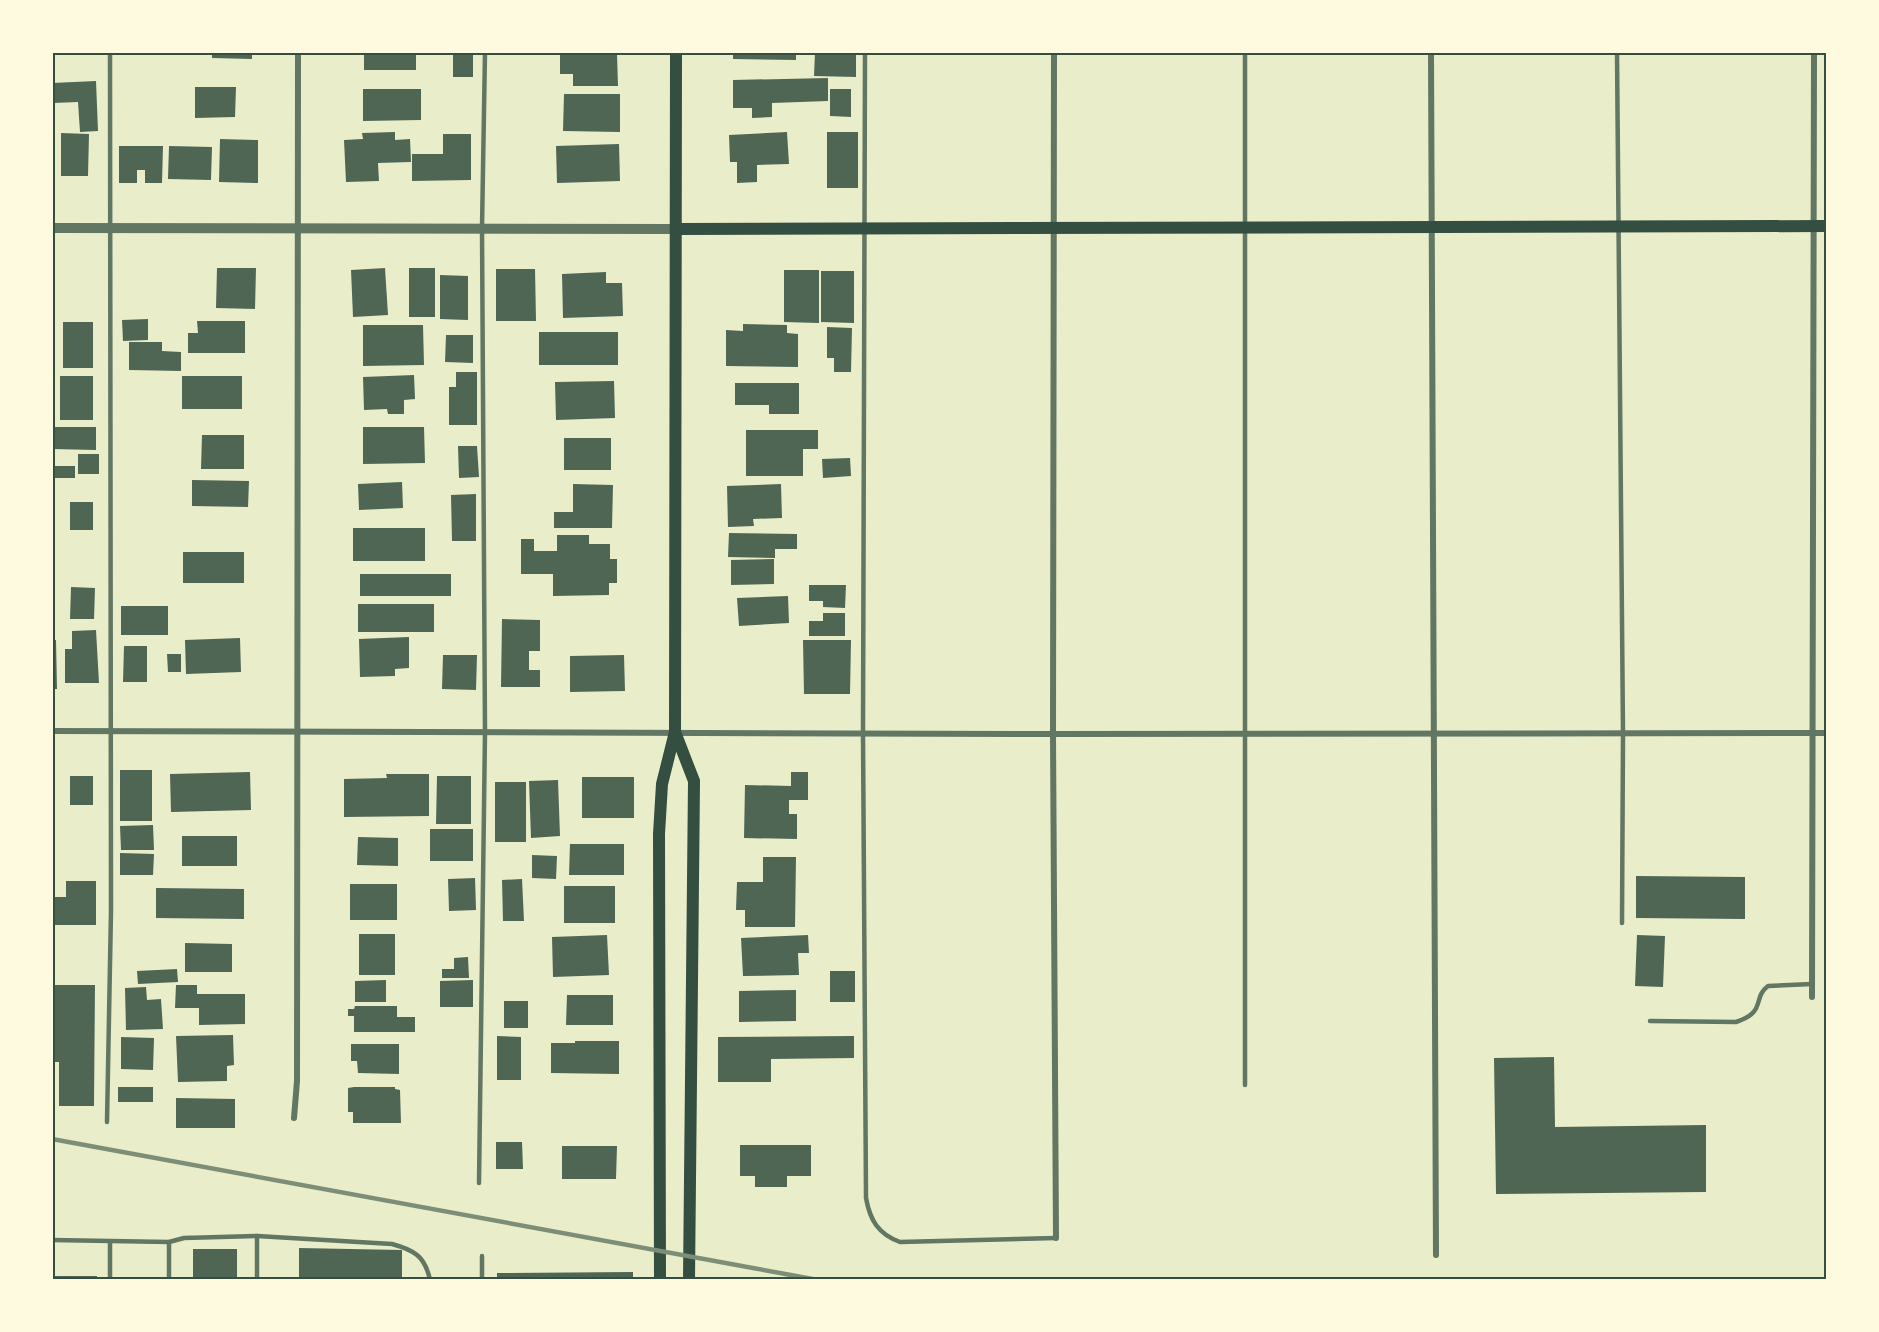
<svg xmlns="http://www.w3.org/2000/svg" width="1879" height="1332" viewBox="0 0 1879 1332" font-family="'Fira Sans Condensed',sans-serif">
<rect width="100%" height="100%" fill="#e9edc9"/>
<g fill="#4f6655">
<polygon points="212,52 252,52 252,59 212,58"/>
<rect x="364" y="52" width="52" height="18"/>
<rect x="453" y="52" width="20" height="25"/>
<polygon points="733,52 796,52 796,60 733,59"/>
<polygon points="815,52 856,52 856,77 814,76"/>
<polygon points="560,54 617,54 618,86 573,86 573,74 560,74"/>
<polygon points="828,78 828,101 772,103 772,117 752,118 752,108 733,108 733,80"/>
<polygon points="96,81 98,131 80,132 78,102 53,103 52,83"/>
<polygon points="195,87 236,87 235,117 195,118"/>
<polygon points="363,89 421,89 421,120 363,121"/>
<polygon points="830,89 851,89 851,117 830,116"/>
<polygon points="564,94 620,94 620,132 563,131"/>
<polygon points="395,132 395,140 410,139 411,162 378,163 379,181 346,182 344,140 363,139 362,133"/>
<polygon points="787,132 789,164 757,165 757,182 737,183 737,162 730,162 729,135"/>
<rect x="827" y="132" width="31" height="56"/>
<polygon points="61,133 89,134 88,176 61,176"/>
<polygon points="443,134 471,134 471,180 412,181 412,154 443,154"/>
<polygon points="220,139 258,140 258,183 219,182"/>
<polygon points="619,144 620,181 557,183 556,146"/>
<polygon points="119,146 163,146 162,183 145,183 145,170 137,170 137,183 119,183"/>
<polygon points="169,146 212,147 211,180 168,179"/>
<polygon points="217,268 256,268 255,309 216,308"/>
<polygon points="385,268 388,315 353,317 351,270"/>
<rect x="409" y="268" width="26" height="49"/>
<polygon points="496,269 535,269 536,321 496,321"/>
<polygon points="784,270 819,270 819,323 784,322"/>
<polygon points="821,271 854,271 854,323 821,322"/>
<polygon points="606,272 606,283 622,283 623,316 563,318 562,274"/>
<polygon points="440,275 468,276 468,320 440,319"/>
<polygon points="148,319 148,340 123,341 122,320"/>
<polygon points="197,321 245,321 245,353 188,353 188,333 198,333"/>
<rect x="63" y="322" width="30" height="46"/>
<polygon points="743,324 787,325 787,333 798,334 798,367 726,366 726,330 743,331"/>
<polygon points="363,325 423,325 424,365 363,366"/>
<polygon points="827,327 852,328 851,372 834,372 834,358 827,358"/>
<rect x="539" y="332" width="79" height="33"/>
<polygon points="446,335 473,335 473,363 445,362"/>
<polygon points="129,342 162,342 162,351 181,352 181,371 129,370"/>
<polygon points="456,372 477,372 477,425 449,425 449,387 456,387"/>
<polygon points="414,375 415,399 404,400 404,414 388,414 387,409 364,410 363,377"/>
<rect x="60" y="376" width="33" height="44"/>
<rect x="182" y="376" width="60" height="33"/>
<polygon points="614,381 615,418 556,420 555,382"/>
<polygon points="735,383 799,383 799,414 769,414 769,405 735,405"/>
<polygon points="52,427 96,427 96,450 52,449"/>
<polygon points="363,427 424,427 425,463 363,464"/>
<polygon points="746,430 818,430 818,449 803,449 803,476 746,476"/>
<polygon points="202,435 244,435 244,469 201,469"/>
<rect x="564" y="438" width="47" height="32"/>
<polygon points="458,446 477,446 479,477 459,478"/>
<rect x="78" y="454" width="21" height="20"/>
<polygon points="850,458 851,476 823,478 822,459"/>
<rect x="52" y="466" width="23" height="12"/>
<polygon points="192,480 249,481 248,507 192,506"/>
<polygon points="402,482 403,508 359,510 358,484"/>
<polygon points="573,484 613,485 612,528 554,528 554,512 573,512"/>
<polygon points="781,484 782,518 753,519 754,526 728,527 727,486"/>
<polygon points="476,494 476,541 452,541 451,495"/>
<rect x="70" y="502" width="23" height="28"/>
<rect x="353" y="528" width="72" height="33"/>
<polygon points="729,533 797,534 797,549 775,549 775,558 728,557"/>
<polygon points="557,535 589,535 589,544 610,544 610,559 617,559 617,583 609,583 609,595 553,596 553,574 521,574 521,539 534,539 534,551 557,551"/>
<rect x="183" y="552" width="61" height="31"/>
<polygon points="774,559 774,584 731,585 731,560"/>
<rect x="360" y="574" width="91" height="22"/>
<polygon points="809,585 846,585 845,608 823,607 823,601 809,601"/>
<polygon points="71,587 95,588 94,619 70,619"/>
<polygon points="788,596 789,623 739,626 737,598"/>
<rect x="358" y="604" width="76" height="28"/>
<rect x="121" y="606" width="47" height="29"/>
<polygon points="823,613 845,613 845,636 809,636 809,621 823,621"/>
<polygon points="502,619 540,620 540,651 529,651 529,670 540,670 540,687 501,687"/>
<polygon points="96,630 99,683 65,683 65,649 72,649 72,631"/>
<polygon points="409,637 409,668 395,669 395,676 360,677 359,639"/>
<polygon points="240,638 241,672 186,674 185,640"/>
<polygon points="52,640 56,640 57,689 52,689"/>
<polygon points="803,640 851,640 850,694 804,694"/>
<polygon points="124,646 147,646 147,682 123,682"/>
<polygon points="167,654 181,654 181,672 168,672"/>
<polygon points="443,655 477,655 476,690 442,689"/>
<polygon points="624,655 625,691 570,692 570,656"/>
<rect x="120" y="770" width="32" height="51"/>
<polygon points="250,772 251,810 171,812 170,774"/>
<polygon points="791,772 808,772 808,800 789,800 789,814 797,814 797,839 744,838 745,785 791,786"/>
<polygon points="386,774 429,774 429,816 344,817 344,779 387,778"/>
<rect x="70" y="776" width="23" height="29"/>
<polygon points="437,776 471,776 471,824 436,824"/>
<rect x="582" y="777" width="52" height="41"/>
<polygon points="558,780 560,836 531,838 529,781"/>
<rect x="495" y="782" width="31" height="60"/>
<polygon points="153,825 154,850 121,850 120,826"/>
<rect x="430" y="829" width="43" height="32"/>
<rect x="182" y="836" width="55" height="30"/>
<polygon points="358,837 398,838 398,866 357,865"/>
<polygon points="570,844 624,844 624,875 569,875"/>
<polygon points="120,853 154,854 153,875 120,875"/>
<polygon points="532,855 557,856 556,879 532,878"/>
<polygon points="763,857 796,857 795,927 745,927 745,910 736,910 737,882 763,882"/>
<polygon points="1636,876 1745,877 1745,919 1636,918"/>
<polygon points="475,878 476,910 449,911 448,879"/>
<polygon points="522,879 524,921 503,921 502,880"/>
<polygon points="66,881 96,881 96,925 52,925 52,897 66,897"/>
<rect x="350" y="884" width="47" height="36"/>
<rect x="564" y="886" width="51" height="37"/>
<polygon points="156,888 244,889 244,919 156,918"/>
<rect x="359" y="934" width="36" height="41"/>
<polygon points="607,935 609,975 553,977 552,937"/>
<polygon points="808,935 809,953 798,953 799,975 743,976 741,938"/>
<polygon points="1637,935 1665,936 1663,987 1635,986"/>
<polygon points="185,943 232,944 232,972 185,972"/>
<polygon points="468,957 469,978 442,978 442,969 454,969 454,958"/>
<polygon points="177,969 178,982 138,984 137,971"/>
<rect x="830" y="971" width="25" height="31"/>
<polygon points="386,980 386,1002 355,1002 355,981"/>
<polygon points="473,980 473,1007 440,1007 440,981"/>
<polygon points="52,985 95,985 94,1106 59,1106 59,1062 52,1062"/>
<polygon points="176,985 197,985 197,994 245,994 245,1024 199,1025 199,1008 175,1008"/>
<polygon points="146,987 147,1000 161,999 163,1029 126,1030 125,988"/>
<polygon points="796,990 796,1021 739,1022 739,991"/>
<polygon points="567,995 613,995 613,1025 566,1025"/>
<rect x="504" y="1001" width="24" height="27"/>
<polygon points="355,1006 397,1006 397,1017 415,1017 415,1032 354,1032 354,1016 348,1016 348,1009 354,1009"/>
<polygon points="233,1035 234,1065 227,1066 227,1081 178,1082 176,1036"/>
<polygon points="497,1036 521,1037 521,1080 497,1080"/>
<polygon points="854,1036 854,1058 771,1059 771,1082 718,1082 718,1037"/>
<polygon points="121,1037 154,1038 153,1070 121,1069"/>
<polygon points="575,1041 619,1041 619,1074 551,1073 551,1043 575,1043"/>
<polygon points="351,1044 399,1044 399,1074 358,1073 357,1061 351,1061"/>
<polygon points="1554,1057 1555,1127 1706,1125 1706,1192 1496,1194 1494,1058"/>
<rect x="118" y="1087" width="35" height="15"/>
<polygon points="354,1087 395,1087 395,1089 400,1090 401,1123 353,1123 353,1112 348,1112 348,1088"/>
<polygon points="176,1098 235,1099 235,1128 176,1128"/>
<polygon points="496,1142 522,1142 523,1169 496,1169"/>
<polygon points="740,1145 811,1145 811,1176 787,1176 787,1187 755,1187 755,1176 740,1176"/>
<polygon points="562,1146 617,1146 616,1179 562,1179"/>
<polygon points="299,1248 402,1250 402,1280 299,1280"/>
<rect x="193" y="1249" width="44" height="31"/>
<polygon points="633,1272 633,1280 497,1280 497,1273"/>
<rect x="52" y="1276" width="45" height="4"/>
</g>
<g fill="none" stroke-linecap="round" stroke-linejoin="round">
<g stroke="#617663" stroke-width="4.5">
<path d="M865,52L863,733L866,1198C870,1220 878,1234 900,1242L1056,1238"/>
<polyline points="1617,52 1623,734 1622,923"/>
<path d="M1650,1021L1736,1022C1767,1012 1752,998 1768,986L1812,984"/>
<polyline points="1245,1085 1245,52"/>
<polyline points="107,1122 111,911 110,52"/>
<polyline points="479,1183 485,732 482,228 485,52"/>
<polyline points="257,1236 257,1280"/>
<path d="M52,1240L169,1242L184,1238L257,1236L392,1244C414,1250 425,1256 430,1280"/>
<polyline points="110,1280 110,1242"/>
<polyline points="169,1280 169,1242"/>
<polyline points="482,1280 482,1256"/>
</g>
<g stroke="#617663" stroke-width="6">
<polyline points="1054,52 1053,734 1056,1238"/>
<polyline points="1431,52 1436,1255"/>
<polyline points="52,731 1053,734 1826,733"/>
<polyline points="1812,997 1814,52"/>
<polyline points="294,1118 297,1081 298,52"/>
</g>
<polyline stroke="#617663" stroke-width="10" points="52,228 676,229"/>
<g stroke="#344e41" stroke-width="12">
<polyline points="676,229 1826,226"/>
<polyline points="675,732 694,781 689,1280"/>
<polyline points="660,1280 659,834 662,784 675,732 676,52"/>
</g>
<polyline stroke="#7c8e77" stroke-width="4.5" points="52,1139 818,1280"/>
</g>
<rect width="1879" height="1332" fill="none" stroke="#fefae0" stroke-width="108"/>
<rect x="54" y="54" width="1771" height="1224" fill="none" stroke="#344e41" stroke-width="2"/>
</svg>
